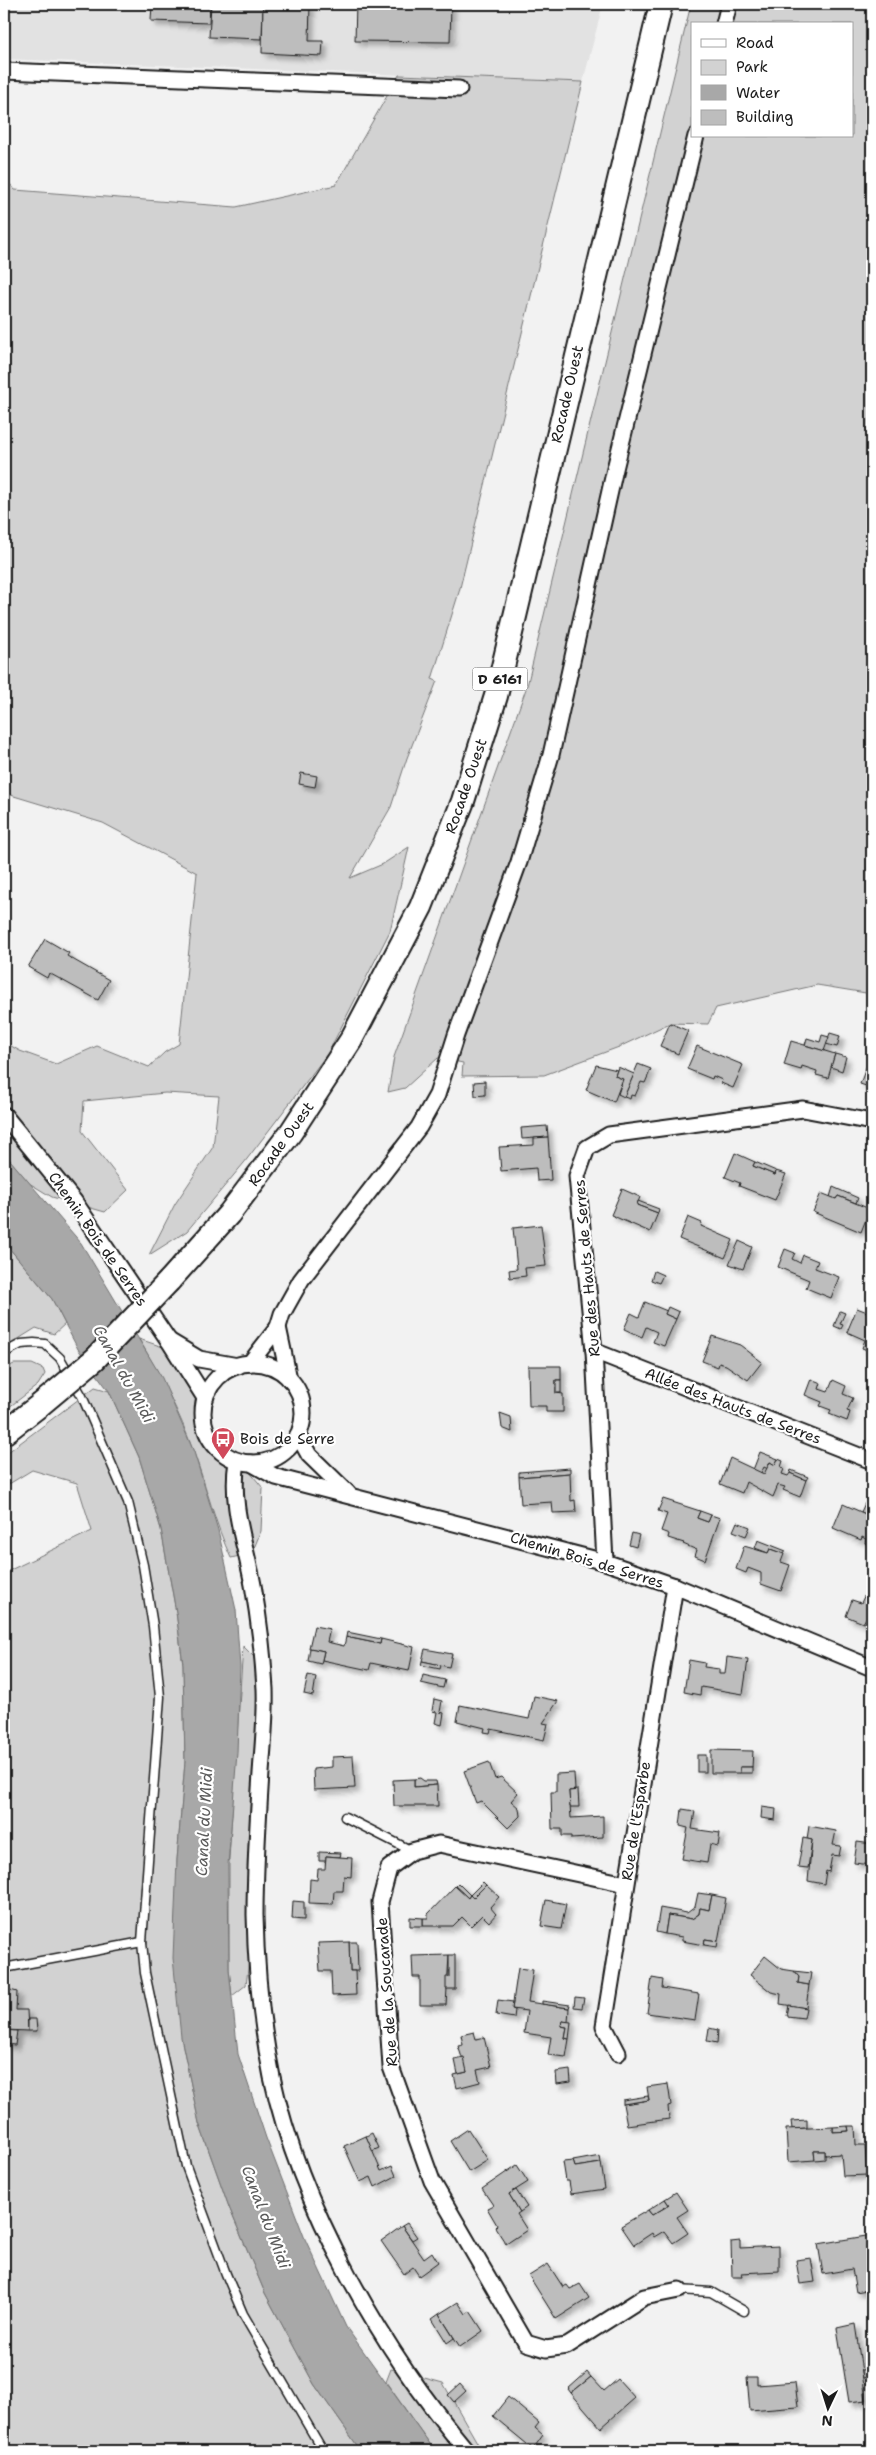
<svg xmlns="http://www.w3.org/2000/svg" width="876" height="2455" viewBox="0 0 876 2455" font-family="'Shantell Sans',sans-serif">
<defs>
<filter id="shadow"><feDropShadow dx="4.5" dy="4.5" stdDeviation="2.5" flood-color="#0004"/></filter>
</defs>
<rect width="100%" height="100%" fill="#f2f2f2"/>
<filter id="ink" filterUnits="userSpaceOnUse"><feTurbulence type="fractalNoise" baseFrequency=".02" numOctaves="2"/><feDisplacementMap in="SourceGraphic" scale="10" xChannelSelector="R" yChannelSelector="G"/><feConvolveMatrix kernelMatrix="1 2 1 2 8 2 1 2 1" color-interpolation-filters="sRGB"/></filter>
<g filter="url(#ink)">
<polygon fill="#e2e2e2" points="4,4 603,4 583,82 4,59"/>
<g fill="#d2d2d2" stroke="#777" fill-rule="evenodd">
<path d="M691,4H872V994L817,985L716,1008L708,1024L670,1023L619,1047L544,1075L462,1076L463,1063L438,1058L405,1088L388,1092L394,1057L527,686ZM692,24H852V136H692Z"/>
<polygon points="399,75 583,82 459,592 432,679 437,681 407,758 391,807 350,878 383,864 409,847 390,931 328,1053 244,1163 187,1231 149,1255 175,1204 213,1147 219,1096 165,1093 84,1101 82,1131 128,1190 105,1212 52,1197 29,1183 4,1153 4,1042 20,1051 56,1064 97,1046 149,1067 165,1052 179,1044 197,873 103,823 4,793 4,177 15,190 236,207 336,185"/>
<polygon points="4,1242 52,1299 65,1324 54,1334 36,1328 4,1348"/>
<path d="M139,1339L166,1348L195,1395L199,1420L244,1465L263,1488L261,1531L252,1553L231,1558C215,1524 207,1488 194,1453C180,1413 160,1375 139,1339Z"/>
<polygon points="14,1364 32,1364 43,1369 45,1374 38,1385 4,1411 4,1369"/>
<polygon points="95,1387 109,1391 139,1457 161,1529 176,1612 183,1664 185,1762 177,1860 182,2042 199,2123 229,2207 265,2293 314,2384 361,2451 4,2451 4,1573 92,1531 77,1483 32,1470 4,1487 4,1455"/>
<polygon points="243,1646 263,1666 251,1827 249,1960 246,1985 232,1996 229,1969 229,1859"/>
<polygon points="391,2369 443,2383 482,2451 435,2451 386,2382"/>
</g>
<polygon fill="#a8a8a8" stroke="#707070" points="4,1153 81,1243 162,1378 194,1452 218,1530 236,1610 240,1667 237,1753 228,1865 229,1969 238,2054 266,2138 305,2239 346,2327 435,2451 361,2451 314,2384 265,2293 229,2207 199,2123 181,2037 173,1958 177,1860 185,1762 183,1664 176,1612 161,1529 139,1457 109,1391 78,1349 52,1299 4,1242"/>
<g fill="#bdbdbd" stroke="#1c1c1c" filter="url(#shadow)">
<polygon points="152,4 210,4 209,23 151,21"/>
<polygon points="211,4 263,4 262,39 209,37"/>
<polygon points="263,4 310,4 309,41 323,41 322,56 262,53"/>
<polygon points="356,4 451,4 450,42 355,41"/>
<polygon points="301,773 317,776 315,787 299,784"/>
<polygon points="45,939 69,953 67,956 109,980 98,1000 49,973 47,978 28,967"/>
<polygon points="670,1023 688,1031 678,1054 660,1046"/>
<polygon points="830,1033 840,1036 837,1047 826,1044"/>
<polygon points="822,1035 829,1037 824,1051 805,1045 807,1038 820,1042"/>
<polygon points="791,1041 835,1054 828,1078 816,1075 817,1071 802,1066 801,1070 784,1065"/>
<polygon points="697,1046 743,1065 733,1088 721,1083 722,1080 713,1076 712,1079 687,1069"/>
<polygon points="835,1054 846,1057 842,1071 831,1067"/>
<polygon points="868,1062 872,1064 872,1080 869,1087 860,1084"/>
<polygon points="638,1064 651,1069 645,1083 641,1082 635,1096 631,1095 630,1099 624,1097"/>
<polygon points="596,1065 617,1070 615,1076 623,1079 614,1102 586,1090"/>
<polygon points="618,1067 634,1074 624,1097 618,1094 623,1079 615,1076"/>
<polygon points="485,1081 485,1095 475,1096 474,1082"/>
<polygon points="547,1126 548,1137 522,1139 521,1128"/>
<polygon points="548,1137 551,1180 537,1181 536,1168 501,1171 499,1147 534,1145 534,1138"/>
<polygon points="735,1153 755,1162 753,1166 775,1175 776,1171 786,1174 775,1200 739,1186 740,1183 725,1177"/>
<polygon points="755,1162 776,1171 775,1175 753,1166"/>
<polygon points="833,1187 858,1198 856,1203 838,1196 836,1199 830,1197"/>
<polygon points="622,1189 640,1197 637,1205 658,1213 650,1232 611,1215"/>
<polygon points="821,1193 836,1199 838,1196 870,1209 861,1232 813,1212"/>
<polygon points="638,1201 659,1209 658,1213 637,1205"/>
<polygon points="688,1217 702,1223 701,1226 733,1240 725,1258 679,1239"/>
<polygon points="541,1225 546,1266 525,1268 526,1276 510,1278 509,1270 517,1269 513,1228"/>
<polygon points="739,1241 752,1247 743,1269 729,1264"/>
<polygon points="785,1249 795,1253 792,1259 800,1263 803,1255 818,1261 815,1268 839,1277 831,1298 806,1288 809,1280 778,1267"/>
<polygon points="654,1271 663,1275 659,1283 651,1280"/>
<polygon points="645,1302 667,1311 665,1314 676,1319 664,1346 653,1342 657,1332 646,1327 642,1337 624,1329 631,1313 639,1317"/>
<polygon points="668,1307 679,1312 676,1319 665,1314"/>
<polygon points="857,1308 872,1314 872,1352 862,1348 865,1340 847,1332"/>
<polygon points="840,1311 845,1313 840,1324 843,1325 841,1329 834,1326"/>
<polygon points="712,1336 740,1345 762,1362 748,1380 726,1365 719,1363 718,1367 702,1361"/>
<polygon points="528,1366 561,1366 561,1380 556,1380 556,1393 563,1394 563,1412 546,1412 546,1406 529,1406"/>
<polygon points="811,1379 821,1383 819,1389 828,1392 833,1380 846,1386 843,1394 853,1398 847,1411 850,1412 847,1421 829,1414 831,1410 820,1406 822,1402 805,1395"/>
<rect x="556" y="1380" width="5" height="13"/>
<polygon points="500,1413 511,1417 512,1432 502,1428"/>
<polygon points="760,1452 778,1459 775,1465 770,1462 768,1469 764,1467 761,1473 753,1470"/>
<polygon points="730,1458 764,1474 770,1462 775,1465 778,1459 783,1461 781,1467 784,1469 782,1474 788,1476 790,1473 806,1480 800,1497 783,1490 785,1487 778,1485 773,1497 746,1482 742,1493 720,1484"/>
<polygon points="570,1468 570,1473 519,1477 519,1472"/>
<polygon points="791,1470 808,1477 806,1480 790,1473"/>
<polygon points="570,1473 571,1501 575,1500 576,1512 553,1513 552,1502 521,1504 519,1477"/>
<polygon points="663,1499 700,1511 697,1518 708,1522 711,1515 720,1518 705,1560 695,1556 697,1550 683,1544 684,1543 668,1538 669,1534 661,1531 667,1514 658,1511"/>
<polygon points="865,1503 872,1506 870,1516 861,1512"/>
<polygon points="843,1504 870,1516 872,1512 872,1547 865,1543 866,1539 862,1537 861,1540 833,1528"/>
<polygon points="700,1511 711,1515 708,1522 697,1518"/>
<polygon points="737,1522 750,1527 746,1536 733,1531"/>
<polygon points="632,1533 639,1535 636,1547 629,1545"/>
<polygon points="758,1540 786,1551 784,1554 770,1549 768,1553 755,1548"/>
<polygon points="744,1546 768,1553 770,1549 784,1554 781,1562 790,1565 781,1591 761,1584 761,1573 748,1568 746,1573 736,1569"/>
<polygon points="866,1592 872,1595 872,1616 868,1615 863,1623 846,1616 852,1600 861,1603"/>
<polygon points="314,1626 330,1629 327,1642 344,1646 346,1637 380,1644 381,1639 414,1647 409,1671 371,1663 369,1670 322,1660 324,1651 309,1648"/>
<polygon points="347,1632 381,1639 380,1644 346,1637"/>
<polygon points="310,1648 324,1651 321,1664 308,1661"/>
<polygon points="425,1649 452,1654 449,1667 422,1661"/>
<polygon points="727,1657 748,1660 743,1694 701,1687 700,1695 684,1692 689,1660 705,1663 704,1667 719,1669 719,1674 725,1674"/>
<polygon points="422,1661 441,1665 440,1669 421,1665"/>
<polygon points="308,1675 316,1677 313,1696 304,1694"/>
<polygon points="423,1675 445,1680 443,1688 421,1683"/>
<polygon points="534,1696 558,1701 543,1723 548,1724 544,1740 491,1729 490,1733 484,1732 485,1728 457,1721 460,1705 529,1719"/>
<polygon points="434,1699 442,1701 440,1712 444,1713 442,1725 435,1723 437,1712 432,1711"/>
<polygon points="711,1750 753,1751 752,1767 740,1767 740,1773 711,1773"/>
<rect x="697" y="1755" width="9" height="17"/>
<polygon points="353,1756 355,1788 314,1790 313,1769 332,1767 332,1757"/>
<polygon points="489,1762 495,1779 501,1777 518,1793 511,1801 519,1808 520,1816 508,1828 481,1801 476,1803 464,1771"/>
<rect x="740" y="1767" width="12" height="6"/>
<polygon points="574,1773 575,1790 569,1791 571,1818 603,1816 603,1837 571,1839 571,1836 562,1836 562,1829 552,1829 551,1792 556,1792 556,1774"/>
<polygon points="420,1778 424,1781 436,1781 437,1785 414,1787 414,1779"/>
<polygon points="414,1779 414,1787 437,1785 438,1806 394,1806 393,1780"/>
<polygon points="578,1790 579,1807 570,1807 569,1791"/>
<polygon points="762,1807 776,1809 775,1820 761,1818"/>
<polygon points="682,1809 695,1811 692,1829 720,1833 718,1846 710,1844 707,1863 682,1859 688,1828 680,1826"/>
<polygon points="809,1826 836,1831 833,1845 841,1846 839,1856 832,1855 829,1872 826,1871 824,1884 808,1881 812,1840 807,1839"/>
<polygon points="803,1838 812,1840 808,1868 798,1867"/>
<polygon points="857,1842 872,1844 872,1865 854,1863"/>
<polygon points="319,1852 341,1853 340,1857 326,1856 326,1861 319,1861"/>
<polygon points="326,1856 352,1858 351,1877 344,1876 343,1891 334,1891 333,1904 309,1903 310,1879 317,1880 318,1869 325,1869"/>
<polygon points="483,1882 486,1885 473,1898 470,1895"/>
<polygon points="458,1883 470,1895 468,1898 455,1886"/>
<polygon points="486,1885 499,1897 490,1907 496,1914 489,1922 482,1915 471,1926 462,1917 453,1926 423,1926 423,1918 428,1918 428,1914 455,1886 468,1898 470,1895 473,1898"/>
<polygon points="698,1893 712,1895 709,1910 700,1908 699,1914 692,1919 668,1915 665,1934 656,1932 660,1908 687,1913 695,1907"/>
<polygon points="712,1895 726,1898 718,1941 705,1939 704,1945 682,1941 682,1937 665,1934 668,1915 692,1919 699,1914 700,1908 709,1910"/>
<polygon points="546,1900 566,1904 561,1929 541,1926"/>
<polygon points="293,1901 304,1902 304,1920 292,1919"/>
<polygon points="410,1917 423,1918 423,1926 410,1926"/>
<polygon points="705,1939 718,1941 717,1947 704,1945"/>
<polygon points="349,1942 357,1942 358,1971 350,1971"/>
<polygon points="349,1942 350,1971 355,1971 356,1995 332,1996 331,1971 320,1971 318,1943"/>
<polygon points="449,1955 446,2005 420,2005 420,1977 413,1977 412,1956"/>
<polygon points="449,1955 455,1955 455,1989 446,1989 446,1977 449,1977"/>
<polygon points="765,1956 781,1969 794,1971 799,1977 798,1983 809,1985 806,2008 780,2004 781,1994 771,1992 750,1975"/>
<polygon points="518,1968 533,1970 528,2002 569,2008 568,2022 562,2021 561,2026 567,2027 565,2038 569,2039 566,2057 548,2055 551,2037 524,2033 527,2011 512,2009"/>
<polygon points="794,1971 811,1973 809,1985 798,1983 799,1977"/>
<polygon points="652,1978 663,1980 662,1988 699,1994 695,2020 647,2013"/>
<polygon points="4,1988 17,1992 16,2010 27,2010 28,2031 4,2030"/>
<polygon points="575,1997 584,1998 582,2008 574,2007"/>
<polygon points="498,2000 513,2002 512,2009 515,2010 514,2018 496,2015"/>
<polygon points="542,2001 570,2005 569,2008 542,2004"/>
<polygon points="789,2005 806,2008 804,2018 787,2016"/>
<polygon points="28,2019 36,2019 37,2031 28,2031"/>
<polygon points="562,2021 571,2022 569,2039 565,2038 567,2027 561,2026"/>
<polygon points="709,2028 718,2030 717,2043 707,2041"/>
<polygon points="4,2030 17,2031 15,2045 4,2044"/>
<polygon points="474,2032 476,2039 484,2037 491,2067 477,2070 480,2082 457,2088 454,2075 467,2072 458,2046 463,2045 461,2035"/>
<polygon points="464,2058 467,2072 458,2074 455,2060"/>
<polygon points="570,2070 571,2082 557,2084 556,2072"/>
<polygon points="668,2084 671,2105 668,2106 669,2119 627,2125 623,2104 649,2100 647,2087"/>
<polygon points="648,2096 649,2100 623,2104 623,2100"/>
<polygon points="807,2120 807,2128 792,2129 791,2121"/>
<polygon points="848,2126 849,2131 833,2132 833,2127"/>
<polygon points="848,2126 855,2126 856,2145 865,2145 867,2175 843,2176 841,2154 825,2155 825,2151 814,2151 815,2160 788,2162 786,2129 833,2127 833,2132 849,2131"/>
<polygon points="468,2129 488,2160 469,2172 450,2141"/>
<polygon points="372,2133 379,2148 372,2151 366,2136"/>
<polygon points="366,2136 381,2171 392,2166 396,2176 375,2187 371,2177 360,2182 344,2146"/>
<polygon points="814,2151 825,2151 825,2159 815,2160"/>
<polygon points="600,2156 601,2163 575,2167 573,2161"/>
<polygon points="573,2161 575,2167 601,2163 605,2189 571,2194 569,2181 566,2181 563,2162"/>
<polygon points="517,2165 528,2182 509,2194 520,2212 517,2214 527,2230 506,2244 495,2227 497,2225 487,2208 493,2205 482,2189"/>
<polygon points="516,2190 527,2207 520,2212 509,2194"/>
<polygon points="676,2192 688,2210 677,2217 688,2233 673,2243 664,2231 654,2237 652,2233 634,2245 621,2226 648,2210 652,2215 669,2205 665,2199"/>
<polygon points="665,2199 669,2205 652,2215 648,2210"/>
<polygon points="407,2223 417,2237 412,2240 402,2226"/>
<polygon points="402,2226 424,2258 432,2252 438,2262 419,2276 413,2267 404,2274 381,2241"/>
<polygon points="872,2235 872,2289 856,2292 852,2269 823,2274 818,2244"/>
<polygon points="740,2241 740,2248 779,2246 779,2271 741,2273 742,2277 732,2277 731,2242"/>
<polygon points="811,2258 815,2282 800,2284 796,2260"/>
<polygon points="548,2264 563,2287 567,2285 570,2289 580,2284 589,2298 556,2319 529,2276"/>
<polygon points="458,2302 466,2314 470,2311 483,2331 460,2347 439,2314"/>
<polygon points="439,2314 454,2338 447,2343 432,2319"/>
<polygon points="855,2324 866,2400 849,2402 837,2328"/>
<polygon points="872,2369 872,2376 863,2378 862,2370"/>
<polygon points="587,2372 591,2377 571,2393 568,2389"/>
<polygon points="591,2377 604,2391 618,2379 635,2398 601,2428 571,2393"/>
<polygon points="747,2377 757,2377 757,2385 795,2382 798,2407 750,2411"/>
<polygon points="460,2384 466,2391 454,2402 448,2395"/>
<polygon points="508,2397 539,2423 535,2428 543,2435 533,2449 493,2416"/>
</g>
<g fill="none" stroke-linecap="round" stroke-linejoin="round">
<g stroke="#1c1c1c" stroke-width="11">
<g id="service">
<polyline points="4,1353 21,1344 34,1343 45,1344 60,1358 82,1396 128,1502 143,1565 153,1626 160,1697 142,1942 145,1973 186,2166 226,2274 243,2314 323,2451"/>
<polyline points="345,1817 412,1851"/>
<polyline points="4,1968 142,1942"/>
<polyline points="679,2290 711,2292 744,2311"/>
</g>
</g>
<g stroke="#1c1c1c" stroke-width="19">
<g id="minor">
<polyline points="724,24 729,4"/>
<polyline points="4,71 459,89"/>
<polyline points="4,1115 74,1201 169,1341"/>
<polyline points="278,1327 289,1379"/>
<polyline points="594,1351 872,1461"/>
<polyline points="250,1363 278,1327 282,1314 301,1280 419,1127 437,1095 456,1035 519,862 551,755 614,473 696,136"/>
<circle cx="253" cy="1413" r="50"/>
<polyline points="205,1398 169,1341 199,1359 238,1366"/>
<polyline points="298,1435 309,1455 348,1493"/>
<path d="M237,1461C230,1505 245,1542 253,1585C259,1619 263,1654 265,1689C266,1717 263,1745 261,1773C258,1820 255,1867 255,1915C256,1969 261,2023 272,2077C300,2207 382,2350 467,2451"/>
<polyline points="251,1463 276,1477 605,1562 675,1586 872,1668"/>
<polyline points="605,1562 594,1351 577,1176 587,1148 609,1135 803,1109 872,1122"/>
<polyline points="626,1884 439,1844 412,1851 389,1868 380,1902 391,2067 432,2181 526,2343 546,2349 567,2346 644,2297 679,2290"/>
<polyline points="618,2053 604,2026 675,1586"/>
</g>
</g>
<g stroke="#1c1c1c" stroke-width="26">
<g id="primary">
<polyline points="169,1281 229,1214 291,1132 351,1040 421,907 463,801 496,696 661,4"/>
<polyline points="4,1433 40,1405"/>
</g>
</g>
<use href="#service" stroke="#fff" stroke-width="8"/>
<use href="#minor" stroke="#fff" stroke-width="15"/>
<use href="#primary" stroke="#fff" stroke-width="22"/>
<g stroke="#1c1c1c" stroke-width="26" stroke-linecap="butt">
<polyline id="primary-bridge" points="40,1405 95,1359 169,1281"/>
</g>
<use href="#primary-bridge" stroke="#fff" stroke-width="22"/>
</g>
</g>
<defs>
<g id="bus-pin" transform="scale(1.25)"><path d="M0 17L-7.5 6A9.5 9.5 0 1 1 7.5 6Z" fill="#d1495b" stroke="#fff"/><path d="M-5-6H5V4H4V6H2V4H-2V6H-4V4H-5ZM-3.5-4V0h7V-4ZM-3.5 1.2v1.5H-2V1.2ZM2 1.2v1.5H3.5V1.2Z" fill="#fff"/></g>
</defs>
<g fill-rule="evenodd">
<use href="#bus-pin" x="223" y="1439"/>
</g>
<g text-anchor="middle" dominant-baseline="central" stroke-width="4.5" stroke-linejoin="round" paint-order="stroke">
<rect fill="#fff" stroke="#606060" stroke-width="1" x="472.5" y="667.5" width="55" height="23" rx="4"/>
<g font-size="14" font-weight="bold" fill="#1c1c1c">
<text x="500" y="679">D 6161</text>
</g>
<g font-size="15" fill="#1c1c1c" stroke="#fff">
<text transform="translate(567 394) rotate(-77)">Rocade Ouest</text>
<text transform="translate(466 786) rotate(-71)">Rocade Ouest</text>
<text transform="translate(281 1144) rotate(-54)">Rocade Ouest</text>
<text transform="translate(98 1239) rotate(55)">Chemin Bois de Serres</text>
<text transform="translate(587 1268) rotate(-95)">Rue des Hauts de Serres</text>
<text transform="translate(733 1406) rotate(21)">Allée des Hauts de Serres</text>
<text transform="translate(587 1560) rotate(17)">Chemin Bois de Serres</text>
<text transform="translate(636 1821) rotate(-81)">Rue de l'Esparbe</text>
<text transform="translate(387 1992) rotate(-94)">Rue de la Soucarade</text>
</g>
<g font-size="15" fill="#1c1c1c" stroke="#fff" text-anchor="start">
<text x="240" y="1439">Bois de Serre</text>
</g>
<g font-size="16" font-style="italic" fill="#5b5b5b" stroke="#fff">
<text transform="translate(124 1374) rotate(61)">Canal du Midi</text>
<text transform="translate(204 1822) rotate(-87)">Canal du Midi</text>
<text transform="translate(266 2217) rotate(69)">Canal du Midi</text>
</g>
</g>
<rect width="876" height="2455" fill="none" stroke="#fff" stroke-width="20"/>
<rect x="10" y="10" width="856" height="2435" fill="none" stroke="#1c1c1c" stroke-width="2" filter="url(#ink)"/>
<rect x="691" y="22" width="162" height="115" fill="#ffffff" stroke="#a4a4a4"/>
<rect x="701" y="39" width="25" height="8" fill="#ffffff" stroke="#a4a4a4"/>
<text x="736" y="48" font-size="15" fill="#1c1c1c">Road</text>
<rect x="701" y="60" width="25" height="15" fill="#d2d2d2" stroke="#a4a4a4"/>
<text x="736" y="72" font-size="15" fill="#1c1c1c">Park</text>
<rect x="701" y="85" width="25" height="15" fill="#a8a8a8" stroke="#a4a4a4"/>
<text x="736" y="98" font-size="15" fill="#1c1c1c">Water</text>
<rect x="701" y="110" width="25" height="15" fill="#bdbdbd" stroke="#a4a4a4"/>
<text x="736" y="122" font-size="15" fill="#1c1c1c">Building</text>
<g transform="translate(828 2408) rotate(184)" stroke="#ffffff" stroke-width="4" paint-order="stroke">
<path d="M0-4L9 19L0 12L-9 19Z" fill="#1c1c1c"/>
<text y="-8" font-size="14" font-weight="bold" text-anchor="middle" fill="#1c1c1c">N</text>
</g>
</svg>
